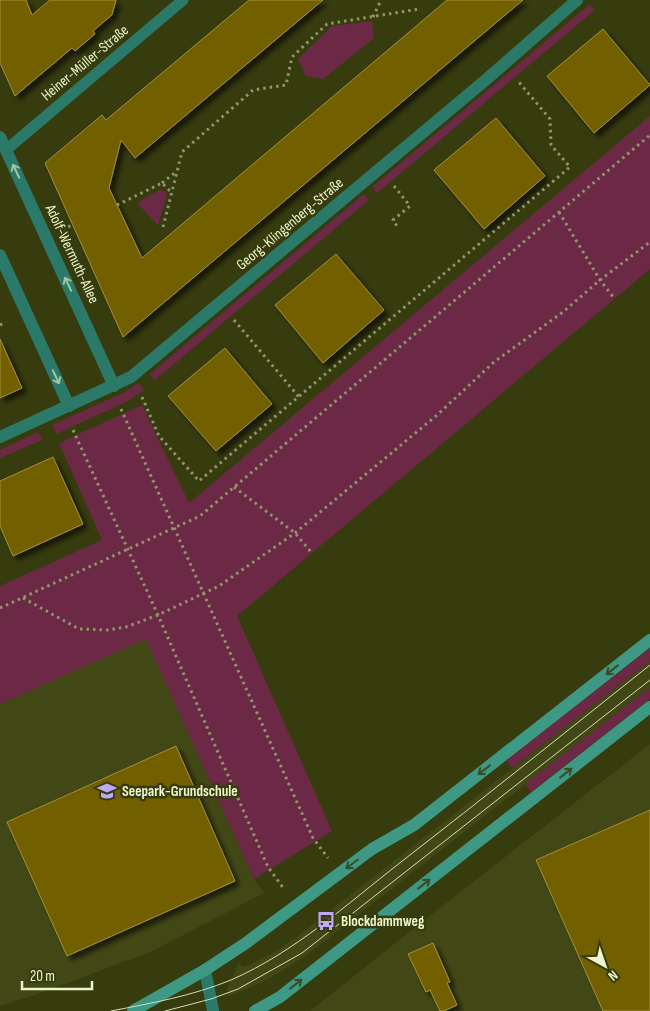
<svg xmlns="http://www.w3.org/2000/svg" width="650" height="1011" viewBox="0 0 650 1011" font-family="'Sofia Sans Condensed',sans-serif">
<defs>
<filter id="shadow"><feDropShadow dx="4.5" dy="4.5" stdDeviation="2.5" flood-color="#0009"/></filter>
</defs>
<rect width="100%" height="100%" fill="#373c0f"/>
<g fill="#424815">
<polygon points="146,638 254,879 264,893 150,952 38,994 0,1006 0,704"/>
<polygon points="650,661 650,688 636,698 308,954 269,979 227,997 229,984 239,962 240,965 245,967 275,952 295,938"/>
<polygon points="650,744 650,1011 310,1011 422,922"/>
</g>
<g fill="#6c2946">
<polygon points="590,4 595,10 377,193 372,187"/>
<polygon points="372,21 374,38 323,79 306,76 298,59 332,26"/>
<polygon points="650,116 650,269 237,616 332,831 254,879 146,639 0,704 0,586 102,540 59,443 142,405 189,503"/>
<polygon points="161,189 167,194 158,225 137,203"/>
<polygon points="364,194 369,200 155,380 150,374"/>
<polygon points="138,383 144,390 126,402 56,434 52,425 125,392"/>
<polygon points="38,432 42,440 0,458 0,450"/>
<polygon points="650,648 650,661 512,768 506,760"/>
<polygon points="650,688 650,699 531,792 525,784 636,698"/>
</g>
<g fill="#726006" stroke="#a48f37" filter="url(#shadow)">
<polygon points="0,0 26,0 32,15 50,0 116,0 112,15 93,31 95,34 75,51 72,48 15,96 0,63"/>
<polygon points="249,0 323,0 135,158 121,140 109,188 142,258 447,0 523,0 123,337 45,163 102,115 106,120"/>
<polygon points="603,29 650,85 594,133 547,76"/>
<polygon points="496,118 545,176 484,229 434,170"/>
<polygon points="336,254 384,310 323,363 275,305"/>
<polygon points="0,339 22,388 0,398"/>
<polygon points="225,348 272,404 216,451 168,396"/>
<polygon points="53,457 83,524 13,556 0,526 0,481"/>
<polygon points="176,746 235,881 67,956 7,822"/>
<polygon points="650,810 650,1011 603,1011 536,860"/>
<polygon points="433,943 450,982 447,983 457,1005 444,1011 440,1011 430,990 426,992 408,954"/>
</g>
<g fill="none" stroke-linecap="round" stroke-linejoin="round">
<g stroke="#90966a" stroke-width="3" stroke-dasharray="2.5 4" stroke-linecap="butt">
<polyline points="373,17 381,0"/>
<polyline points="162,183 177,171"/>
<polyline points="394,186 410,206 393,220 397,226"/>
<polyline points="117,205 162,183 171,192"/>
<polyline points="559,212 600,280 614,298"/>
<polyline points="163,227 182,152 253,90 286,85 292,57 327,24 419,9"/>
<polyline points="62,229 73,225"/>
<polyline points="234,320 299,397"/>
<polyline points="0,325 6,322"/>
<polyline points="142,397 159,436 199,481 570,167 551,145 550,119 518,81"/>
<polyline points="121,409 313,838 328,858"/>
<polyline points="73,430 158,615 268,867 284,889"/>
<polyline points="234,487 295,533 311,552"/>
<polyline points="23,598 79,629 108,630 126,627 158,615 219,586 295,533 436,416 494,362 563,312 600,280 650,242"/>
<polyline points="0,608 200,516 650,135"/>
</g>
<polyline stroke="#2b7a69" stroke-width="11" points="6,150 183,0"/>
<g stroke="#2b7a69" stroke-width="12">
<polyline points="0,137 114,386"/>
<polyline points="0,255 69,406"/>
<polyline points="0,437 131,377 488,78 577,0"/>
<polyline points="205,970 213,1011"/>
</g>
<g stroke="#3d9884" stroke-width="12">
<polyline points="133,1011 205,970 246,943 372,849 414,825 650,640"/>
<polyline points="255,1011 280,997 650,707"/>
</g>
<g stroke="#d7ddb4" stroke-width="1">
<path d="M111,1011C152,1003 192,996 231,980C295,952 347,904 401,862C485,797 567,731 650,665"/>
<polyline points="165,1011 211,999 238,989 302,953 650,680"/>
</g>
</g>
<defs><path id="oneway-shaft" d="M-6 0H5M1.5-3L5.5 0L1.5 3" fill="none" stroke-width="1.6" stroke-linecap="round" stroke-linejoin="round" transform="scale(1.25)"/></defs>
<g stroke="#a0c4a4">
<use href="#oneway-shaft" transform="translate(16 171) rotate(-115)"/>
<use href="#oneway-shaft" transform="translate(68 284) rotate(-115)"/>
<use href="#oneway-shaft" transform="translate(56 377) rotate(65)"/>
</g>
<g stroke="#384e26">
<use href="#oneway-shaft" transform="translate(612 670) rotate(142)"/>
<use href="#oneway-shaft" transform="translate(484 770) rotate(142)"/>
<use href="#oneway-shaft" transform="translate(566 773) rotate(-38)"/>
<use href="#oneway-shaft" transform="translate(352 864) rotate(143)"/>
<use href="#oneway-shaft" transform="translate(424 884) rotate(-38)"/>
<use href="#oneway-shaft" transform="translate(296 984) rotate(-38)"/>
</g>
<defs>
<g id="school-bare" transform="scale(1.5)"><path d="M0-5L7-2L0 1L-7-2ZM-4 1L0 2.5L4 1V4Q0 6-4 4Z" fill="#bda9f5" stroke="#373c0f" stroke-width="2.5" paint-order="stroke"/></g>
<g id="bus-bare" transform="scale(1.5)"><path d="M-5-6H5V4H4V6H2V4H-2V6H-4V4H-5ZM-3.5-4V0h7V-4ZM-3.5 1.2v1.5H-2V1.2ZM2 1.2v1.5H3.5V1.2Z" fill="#bda9f5" stroke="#373c0f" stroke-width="2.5" paint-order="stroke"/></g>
</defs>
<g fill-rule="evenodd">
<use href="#school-bare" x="107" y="791"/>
<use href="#bus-bare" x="326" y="921"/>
</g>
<g text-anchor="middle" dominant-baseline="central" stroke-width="5" stroke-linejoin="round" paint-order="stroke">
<g font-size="15" fill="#eef5cc" stroke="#373c0f">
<text transform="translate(85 63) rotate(-40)">Heiner-Müller-Straße</text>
<text transform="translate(290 224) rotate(-40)">Georg-Klingenberg-Straße</text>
<text transform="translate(72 254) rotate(65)">Adolf-Wermuth-Allee</text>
</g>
<g font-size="15" font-weight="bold" fill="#eef5cc" stroke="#373c0f" text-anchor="start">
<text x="122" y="791">Seepark-Grundschule</text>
<text x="341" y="921">Blockdammweg</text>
</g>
</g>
<g transform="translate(605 966) rotate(140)" stroke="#373c0f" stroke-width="4" paint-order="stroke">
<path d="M0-4L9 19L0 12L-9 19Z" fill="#eef5cc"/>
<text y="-8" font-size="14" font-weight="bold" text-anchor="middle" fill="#eef5cc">N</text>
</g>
<path d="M22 981v8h70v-8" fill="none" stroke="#eef5cc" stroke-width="2.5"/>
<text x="30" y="981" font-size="15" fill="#eef5cc" stroke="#373c0f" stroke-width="4" paint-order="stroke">20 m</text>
</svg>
